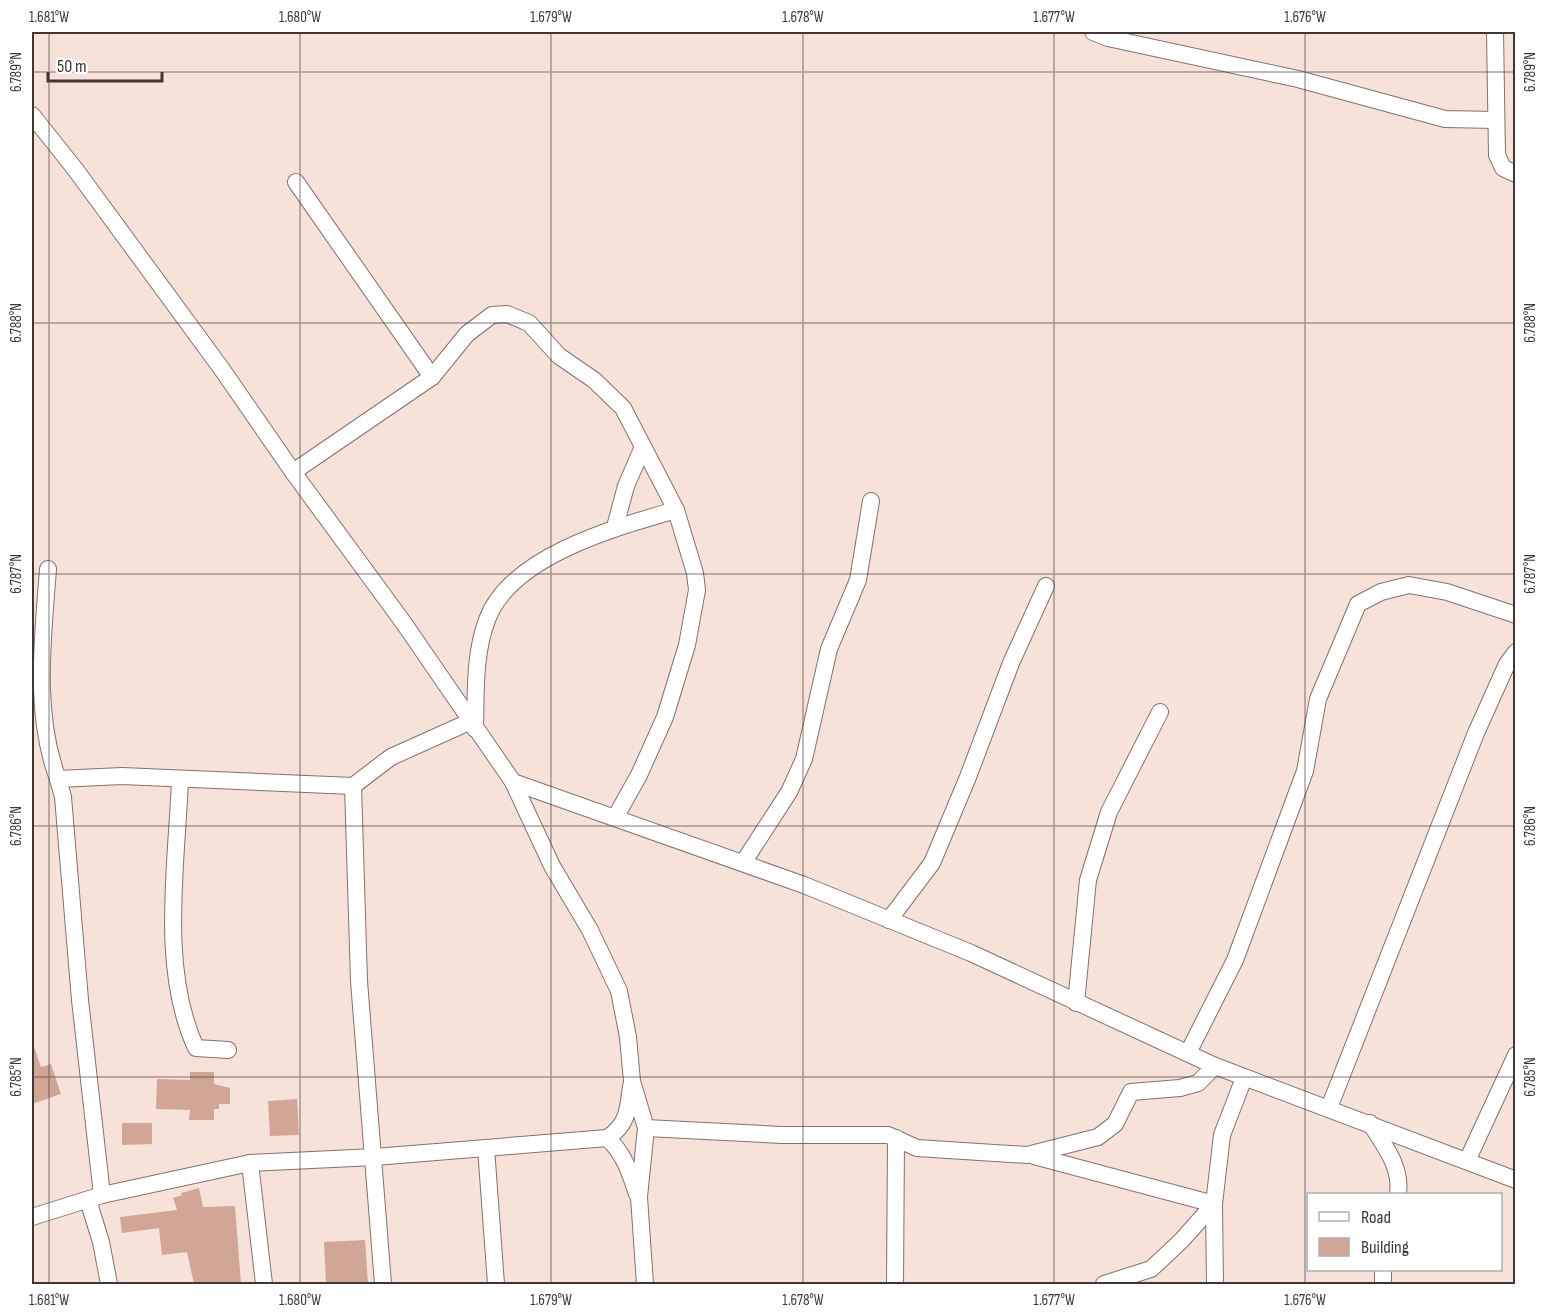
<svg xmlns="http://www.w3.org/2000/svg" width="1547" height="1316" viewBox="0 0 1547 1316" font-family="'Sofia Sans Condensed',sans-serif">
<rect width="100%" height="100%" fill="#f7e2da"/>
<g fill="#d1a697">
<polygon points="33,1044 41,1067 51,1064 61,1094 32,1104"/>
<polygon points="190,1072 214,1072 214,1084 230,1088 230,1104 219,1104 219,1109 214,1109 214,1120 189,1120 190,1110 156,1109 157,1079 190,1080"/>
<polygon points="297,1099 299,1135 270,1136 268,1101"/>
<polygon points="122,1123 152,1123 152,1144 122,1145"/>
<polygon points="199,1188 203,1207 235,1206 241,1284 194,1284 187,1252 162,1255 159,1228 122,1233 120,1217 177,1210 173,1198 182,1195 181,1193"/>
<polygon points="365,1240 368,1284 326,1284 324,1242"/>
</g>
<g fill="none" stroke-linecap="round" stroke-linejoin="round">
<g stroke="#85726b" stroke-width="18">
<g id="minor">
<polyline points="1093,32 1108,38 1298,79 1445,119 1496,120"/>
<polyline points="1495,32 1497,155 1503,168 1516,174"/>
<polyline points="32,115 75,169 221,368 293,472 403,622 513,782 552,866 590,930 619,991 628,1037 632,1081 646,1128 639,1197 645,1284"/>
<polyline points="296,182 432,377"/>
<polyline points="293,472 432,377 467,334 492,315 507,314 529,323 559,356 594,380 623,408 676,510 695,573 697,590 687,645 665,717 639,775 615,818"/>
<polyline points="615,527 626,486 642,449"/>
<path d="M48,569C43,637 33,713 58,779"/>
<path d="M475,729C476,693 474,654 487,620C510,556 617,527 676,510"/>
<path d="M180,779C177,864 159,968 196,1048L228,1050"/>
<polyline points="513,782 804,885 971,953 1215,1066 1516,1180"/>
<polyline points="743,863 789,792 804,759 829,649 858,580 871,501"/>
<polyline points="889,920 932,863 968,777 1011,663 1046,586"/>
<polyline points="1076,1003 1088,880 1109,812 1160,712"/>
<polyline points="1188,1053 1235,960 1305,771 1318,699 1358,604 1381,592 1409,585 1447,592 1516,615"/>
<polyline points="1329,1108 1476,733 1507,664 1516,652"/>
<path d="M1370,1123C1384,1145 1402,1167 1398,1194"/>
<polyline points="646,1128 782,1135 888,1135 917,1148 1027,1155 1098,1137 1115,1124 1131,1092 1180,1088 1198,1083 1215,1066"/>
<path d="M607,1138C624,1153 630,1173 637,1194"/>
<polyline points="486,1148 496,1284"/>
<polyline points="1034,1156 1214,1204 1215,1284"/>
<polyline points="1467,1161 1516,1055"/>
<polyline points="250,1163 264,1284"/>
<polyline points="102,1195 80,1000 63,797 58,779 122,776 353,786"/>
<polyline points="88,1200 101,1242 109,1284"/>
<path d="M32,1217L102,1195L250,1163L375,1157L607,1138C628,1125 628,1109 631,1086"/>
<polyline points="383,1284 359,981 353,786 391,757 469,722"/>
<polyline points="895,1284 896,1138"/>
<polyline points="1104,1284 1151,1269 1181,1241 1214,1204 1222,1135 1244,1078"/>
<polyline points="1383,1284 1383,1270"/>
</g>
</g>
<use href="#minor" stroke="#fff" stroke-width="16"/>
</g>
<path fill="none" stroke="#403734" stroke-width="1.5" stroke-opacity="0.45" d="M49,32V1284M300,32V1284M551,32V1284M803,32V1284M1054,32V1284M1305,32V1284M32,72H1516M32,323H1516M32,574H1516M32,826H1516M32,1077H1516"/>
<rect width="1547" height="1316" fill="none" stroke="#ffffff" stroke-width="66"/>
<rect x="1307" y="1193" width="195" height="78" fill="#ffffff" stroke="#b3afae" stroke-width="1.5"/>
<rect x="1319" y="1212" width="30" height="9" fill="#ffffff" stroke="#b3afae" stroke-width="1.5"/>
<text x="1361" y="1223" font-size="18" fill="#403734">Road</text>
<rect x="1319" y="1238" width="30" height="18" fill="#d1a697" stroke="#b3afae" stroke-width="1.5"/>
<text x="1361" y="1253" font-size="18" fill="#403734">Building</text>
<path d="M48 72v9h114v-9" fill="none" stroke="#403734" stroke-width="3"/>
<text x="57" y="72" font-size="18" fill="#403734" stroke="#ffffff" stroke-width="4.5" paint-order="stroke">50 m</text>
<rect x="33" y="33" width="1481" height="1250" fill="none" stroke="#403734" stroke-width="2"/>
<g font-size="15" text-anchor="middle" fill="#403734">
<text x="49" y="22">1.681°W</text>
<text x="300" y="22">1.680°W</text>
<text x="551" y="22">1.679°W</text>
<text x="803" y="22">1.678°W</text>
<text x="1054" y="22">1.677°W</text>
<text x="1305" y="22">1.676°W</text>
<text transform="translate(16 72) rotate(-90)" y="5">6.789°N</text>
<text transform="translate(1530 72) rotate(-90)" y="5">6.789°N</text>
<text transform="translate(16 323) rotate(-90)" y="5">6.788°N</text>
<text transform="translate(1530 323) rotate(-90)" y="5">6.788°N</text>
<text transform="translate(16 574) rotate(-90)" y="5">6.787°N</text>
<text transform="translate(1530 574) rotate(-90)" y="5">6.787°N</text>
<text transform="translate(16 826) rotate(-90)" y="5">6.786°N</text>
<text transform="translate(1530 826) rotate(-90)" y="5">6.786°N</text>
<text transform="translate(16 1077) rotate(-90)" y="5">6.785°N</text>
<text transform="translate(1530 1077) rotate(-90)" y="5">6.785°N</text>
<text x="49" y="1305">1.681°W</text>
<text x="300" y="1305">1.680°W</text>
<text x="551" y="1305">1.679°W</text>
<text x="803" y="1305">1.678°W</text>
<text x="1054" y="1305">1.677°W</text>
<text x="1305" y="1305">1.676°W</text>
</g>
</svg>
